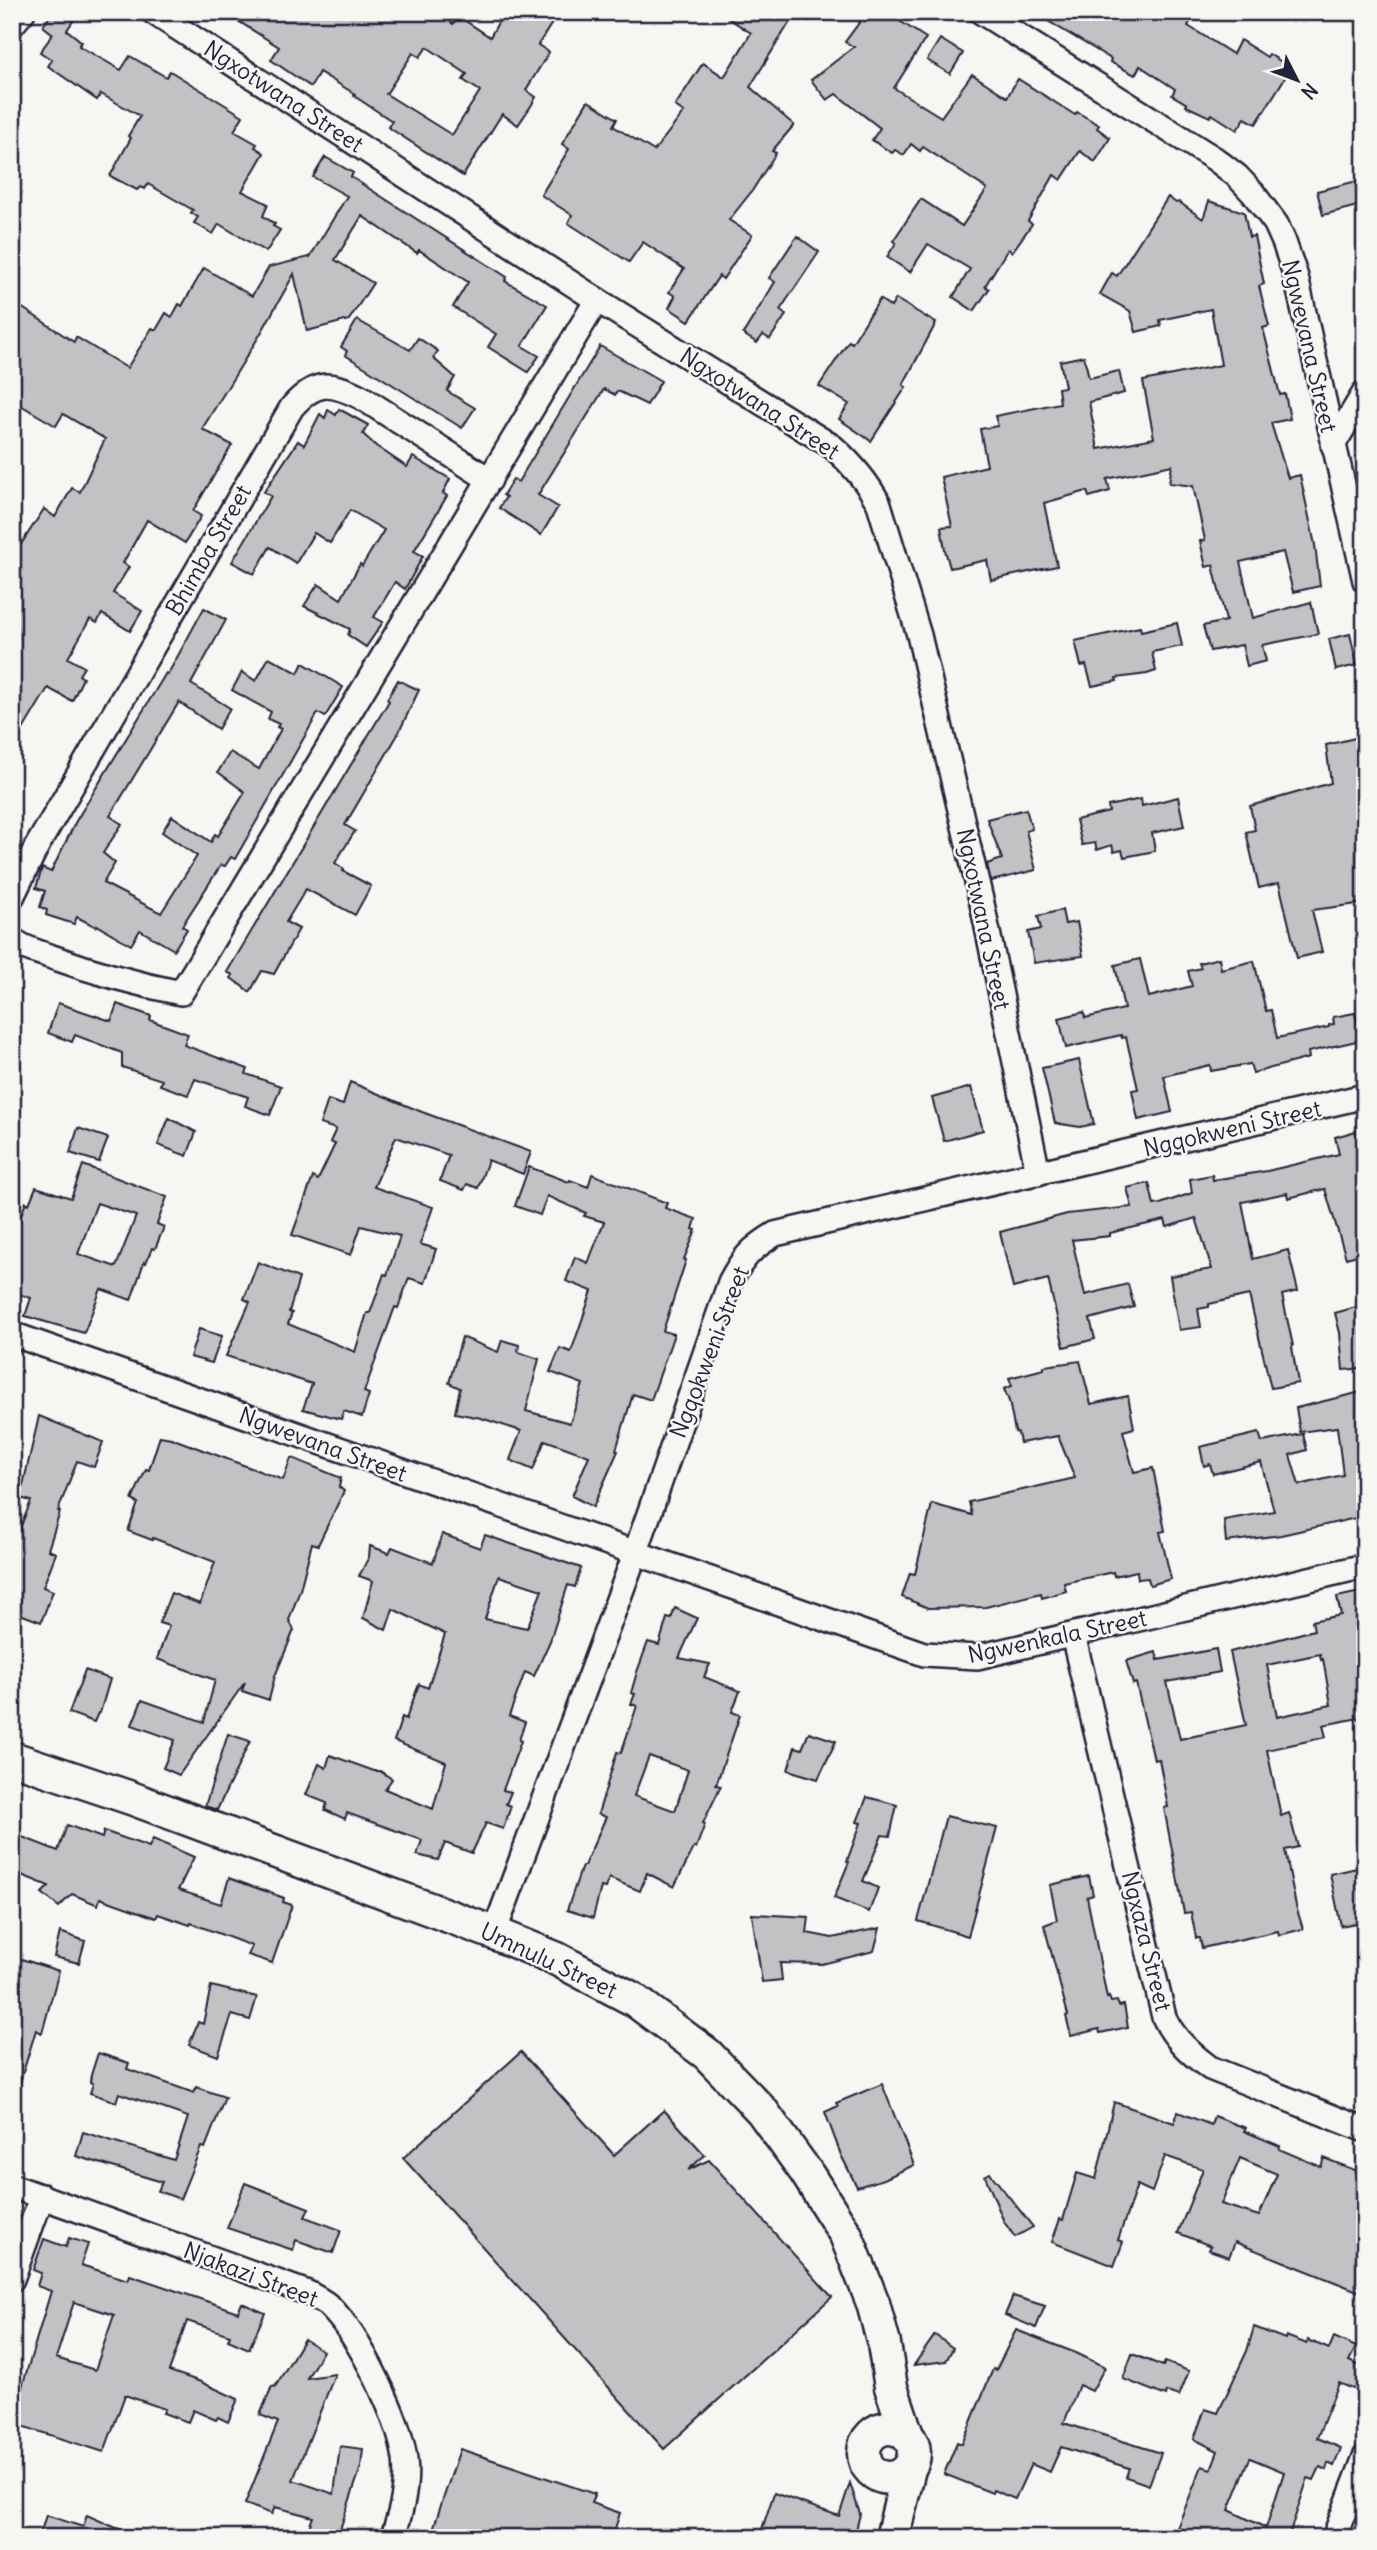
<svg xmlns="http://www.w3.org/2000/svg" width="1377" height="2550" viewBox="0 0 1377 2550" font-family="Delius,sans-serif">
<rect width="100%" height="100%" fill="#f6f6f2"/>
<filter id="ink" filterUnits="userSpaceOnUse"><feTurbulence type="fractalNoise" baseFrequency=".0143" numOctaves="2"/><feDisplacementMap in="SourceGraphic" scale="14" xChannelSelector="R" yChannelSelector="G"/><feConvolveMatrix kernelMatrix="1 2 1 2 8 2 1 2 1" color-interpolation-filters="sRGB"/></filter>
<g filter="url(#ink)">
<g fill="#c2c2c4" stroke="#22223b" stroke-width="2" fill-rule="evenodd">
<polygon points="53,12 79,12 67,30 82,42 79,46 121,70 130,56 166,77 170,71 243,116 234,131 257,144 255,147 264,153 242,191 268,204 263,216 275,224 273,226 280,230 266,252 219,224 213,234 194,223 198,217 191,213 193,210 148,184 145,189 140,187 137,190 110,176 131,138 128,136 140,116 101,94 97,100 48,66 52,60 40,52 53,34 43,26"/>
<path d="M224,12H437L453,24L458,16L490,37L504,12H559L538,45L549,52L526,90L536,97L531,106L518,125L502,114L463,176L388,127L392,121L354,96L355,94L319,72L311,87L271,60L279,47ZM427,47L467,74L463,80L480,91L452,135L386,94L413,53L420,57Z"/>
<polygon points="719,12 796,12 750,87 794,125 772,151 776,153 752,191 729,220 752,235 723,279 719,276 689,321 669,308 675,296 669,292 684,269 643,242 629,262 568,223 572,215 541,195 569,149 562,144 588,101 617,119 613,126 654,151 684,112 675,106 703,63 724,77 751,33"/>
<polygon points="867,12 903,12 898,20 926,38 894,88 941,117 972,74 1007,97 1018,79 1075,115 1077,112 1099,125 1097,128 1110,138 1095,162 1080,151 1061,180 1054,175 1028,221 1032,224 1012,252 1008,249 985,286 989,289 974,311 953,297 970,269 928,244 910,272 887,257 896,243 893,241 921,199 962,226 987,189 923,147 920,151 911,144 904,155 895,150 892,153 872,140 880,128 836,94 827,100 811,80 854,47 845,42"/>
<polygon points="1033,12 1195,12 1188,26 1233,54 1240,40 1267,57 1269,54 1291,68 1256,124 1245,118 1237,130 1212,114 1210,117 1186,106 1187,104 1172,95 1175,89 1140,66 1135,75 1110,62 1111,59"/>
<polygon points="940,39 963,53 950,74 927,60"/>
<polygon points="325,157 353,173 351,177 507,277 505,281 547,305 522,346 539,356 528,372 488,347 496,334 453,307 468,282 419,250 417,253 362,216 335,260 373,283 349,320 307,331 294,274 261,333 202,429 232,445 193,511 201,516 185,543 147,520 123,563 129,567 113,593 142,611 130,631 102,614 97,623 90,619 68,658 84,667 79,675 83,678 72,701 48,688 12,748 12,558 44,509 55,517 72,488 80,492 105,439 63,414 56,426 12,400 12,301 74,342 76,337 127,368 152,328 156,330 166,313 172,317 179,304 182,306 204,268 252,296 269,267 310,257 347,196 313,177"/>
<polygon points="1365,179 1365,204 1323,215 1317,191"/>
<polygon points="1168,197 1176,203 1179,202 1203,219 1209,201 1244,212 1249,237 1254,236 1264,284 1259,286 1269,326 1263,328 1280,395 1285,394 1290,419 1271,423 1288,478 1300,475 1315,545 1320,586 1293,592 1283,552 1240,562 1253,618 1311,602 1318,634 1262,645 1266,661 1247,666 1242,645 1210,651 1203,626 1226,621 1213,565 1206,567 1200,541 1205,540 1193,486 1169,483 1172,465 1107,479 1110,491 1089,497 1087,491 1044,503 1057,566 991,580 987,560 950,568 945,550 941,527 952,526 941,477 987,466 980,429 998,426 995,416 1060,403 1058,388 1065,387 1060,361 1084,356 1089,378 1119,371 1124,393 1089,402 1098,449 1154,438 1143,381 1221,365 1211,309 1160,320 1161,326 1136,332 1130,311 1100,294 1112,273 1117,276"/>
<polygon points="797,236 819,252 780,310 786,315 770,339 763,335 757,343 743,334 775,282 769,278"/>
<polygon points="880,299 891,307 896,299 936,323 903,385 906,387 871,441 839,419 849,404 819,386 849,341 852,343"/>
<polygon points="357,320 410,350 418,338 438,351 433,358 455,377 447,391 475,408 462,428 345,355 347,351 341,347"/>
<polygon points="600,346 661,381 647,405 622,393 617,391 615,395 604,389 538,495 558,507 541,535 499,508 506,497 503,495 513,479 518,482"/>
<polygon points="339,409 368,425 363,434 376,446 407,467 413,457 450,479 443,493 447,496 414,551 423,556 405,589 395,582 374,617 383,622 366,647 348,635 350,629 304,606 318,584 341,599 360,564 362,566 384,530 350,510 330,543 314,533 296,563 270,547 254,574 232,562 271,496 264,492 298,441 304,445 320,414 325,418 328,410 336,415"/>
<polygon points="204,608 226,620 191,684 230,708 218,729 179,702 110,816 122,824 103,853 115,863 103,883 161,913 197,856 162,832 172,816 211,842 215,834 218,836 245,792 218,772 230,752 259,769 281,729 277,727 279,724 268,719 271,712 232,690 242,672 256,681 269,657 298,673 303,663 343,687 325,717 318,713 235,859 231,857 225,866 221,865 182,926 187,929 174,950 140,930 131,945 97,925 96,927 77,917 74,924 46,915 47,910 40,907 45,891 36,888 42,868 51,872 76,821 166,673 168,674"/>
<polygon points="1177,623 1182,646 1152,652 1156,671 1147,674 1116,678 1117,681 1092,686 1086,665 1081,666 1075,641 1140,627 1141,631"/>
<polygon points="1350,634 1357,665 1336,670 1329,639"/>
<polygon points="398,680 419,690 397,736 345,825 355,831 335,863 344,869 343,871 371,886 355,915 306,889 286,922 299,929 274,974 262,971 250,992 231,978 233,975 227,972 389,701 387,699"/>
<polygon points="1355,738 1357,751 1365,750 1365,903 1312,910 1322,952 1297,958 1279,883 1259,888 1246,832 1255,830 1250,806 1331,783 1326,745"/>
<polygon points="1178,797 1184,826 1152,833 1155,851 1124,857 1122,850 1114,852 1112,845 1097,850 1095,843 1082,845 1076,820 1109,812 1108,806 1141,799 1142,806"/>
<polygon points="1026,809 1032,829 1026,831 1036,870 991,881 987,864 1002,859 987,819"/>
<polygon points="1062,910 1065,924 1077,922 1083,956 1034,963 1028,932 1041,929 1038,916"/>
<polygon points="1219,958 1221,969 1254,961 1266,1011 1271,1010 1277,1038 1329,1027 1329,1025 1334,1024 1333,1017 1355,1013 1361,1040 1308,1052 1309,1058 1253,1073 1250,1064 1211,1071 1210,1065 1164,1076 1172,1112 1138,1120 1132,1090 1138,1089 1126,1037 1122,1038 1121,1035 1066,1048 1059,1018 1084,1012 1085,1018 1124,1009 1115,965 1140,959 1149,997 1192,986 1188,971 1201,968 1199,963"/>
<polygon points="58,1003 111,1021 117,1004 151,1016 150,1020 188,1034 184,1045 248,1069 246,1074 281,1086 270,1115 245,1106 248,1097 195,1079 188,1095 160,1085 162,1080 122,1067 122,1053 75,1035 72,1042 48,1033"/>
<polygon points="1079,1060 1094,1124 1080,1127 1055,1123 1042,1068"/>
<polygon points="350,1082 422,1112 531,1152 523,1174 488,1160 478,1188 467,1184 464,1190 440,1181 449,1155 396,1137 374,1187 433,1207 420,1244 436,1249 425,1283 409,1278 398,1308 395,1307 364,1392 369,1394 362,1417 344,1411 341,1419 303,1409 312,1384 226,1356 250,1302 244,1299 258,1262 299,1278 289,1312 292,1313 288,1324 355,1352 367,1313 370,1313 384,1274 387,1275 400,1236 361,1226 351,1255 292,1235 313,1177 318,1180 335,1144 330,1142 336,1129 320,1124 328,1100 343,1105"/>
<polygon points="971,1087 983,1130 944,1141 932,1098"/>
<polygon points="169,1118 196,1132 187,1156 158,1145"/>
<polygon points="78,1128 108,1138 99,1162 70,1153"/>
<polygon points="1356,1131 1365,1164 1365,1207 1359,1208 1365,1230 1365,1253 1346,1258 1325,1189 1288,1198 1287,1193 1242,1202 1253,1259 1288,1250 1298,1291 1282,1295 1293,1346 1292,1347 1298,1383 1271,1388 1249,1295 1209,1304 1209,1307 1198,1309 1201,1327 1179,1330 1170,1276 1212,1269 1196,1218 1167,1227 1165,1220 1110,1233 1110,1236 1072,1240 1085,1295 1128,1284 1134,1307 1090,1319 1095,1339 1064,1347 1048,1279 1013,1288 1000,1232 1067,1214 1132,1207 1127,1188 1149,1183 1154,1205 1160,1204 1192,1193 1190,1179 1212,1175 1213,1180 1267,1171 1339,1154 1335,1137"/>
<path d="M83,1165L167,1197L157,1224L164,1227L155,1249L152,1248L146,1263L144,1262L131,1300L101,1289L84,1333L25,1316L31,1298L12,1292V1240L26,1202L29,1204L36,1187L71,1198ZM97,1203L136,1216L116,1267L78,1254Z"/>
<polygon points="529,1167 569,1182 570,1180 588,1187 592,1174 667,1203 665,1208 696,1219 693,1229 696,1230 684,1259 686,1260 663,1331 674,1334 651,1400 633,1394 616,1450 618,1451 593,1507 572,1496 589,1456 545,1440 533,1470 510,1460 521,1431 481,1418 455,1413 460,1388 449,1383 462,1337 498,1352 502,1340 519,1345 518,1352 539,1359 526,1411 570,1423 583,1384 550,1372 560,1348 571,1352 592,1291 566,1281 575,1257 588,1263 604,1222 584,1216 586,1213 547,1196 540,1215 515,1206"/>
<polygon points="1360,1306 1365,1322 1365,1368 1343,1370 1340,1333 1335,1313"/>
<polygon points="199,1329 222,1336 212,1363 190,1357"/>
<polygon points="1080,1361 1091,1404 1128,1396 1134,1428 1123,1431 1134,1472 1153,1468 1165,1531 1160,1532 1171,1579 1150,1585 1148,1578 1138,1579 1137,1571 1114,1576 1113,1572 1064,1583 1066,1591 1042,1598 1041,1593 986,1607 928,1608 902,1597 910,1573 915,1574 932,1504 972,1515 969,1502 1075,1478 1058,1436 1020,1443 1018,1433 1015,1432 1009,1401 1004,1389 1012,1386 1009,1378 1044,1369 1044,1366"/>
<polygon points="1361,1392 1365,1409 1365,1516 1281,1535 1226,1542 1224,1520 1274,1511 1261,1462 1213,1474 1210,1464 1204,1466 1200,1447 1259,1433 1262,1442 1303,1434 1307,1450 1290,1455 1299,1485 1343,1475 1337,1427 1300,1432 1296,1408"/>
<polygon points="39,1416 103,1442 94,1467 77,1461 58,1511 60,1512 48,1550 56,1553 43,1587 53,1591 41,1622 12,1611 12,1548 31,1501 20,1498"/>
<polygon points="160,1436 171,1438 283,1480 291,1458 295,1459 341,1478 339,1487 344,1491 318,1545 312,1543 300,1590 289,1620 294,1630 275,1676 269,1700 242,1691 245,1682 179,1775 163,1768 175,1740 132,1725 142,1700 204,1722 215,1680 157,1659 169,1626 159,1623 171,1593 200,1604 215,1562 153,1538 152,1540 128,1531 138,1503 132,1500 146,1469 149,1470"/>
<path d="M442,1534L480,1548L485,1535L581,1568L575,1587L568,1585L550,1641L534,1676L525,1672L509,1716L525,1722L519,1740L521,1741L503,1790L511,1792L506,1804L511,1806L503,1829L486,1823L472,1853L445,1843L438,1860L417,1855L422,1840L347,1813L345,1819L325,1810L327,1803L306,1795L319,1764L326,1768L330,1755L374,1771H380L392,1779L385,1789L433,1809L446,1762L394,1741L402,1717L406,1719L419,1684L428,1688L445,1634L393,1609L386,1630L363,1618L373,1581L359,1576L369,1557L370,1546L389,1553L392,1547L433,1563ZM499,1576L542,1590L527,1628L485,1619Z"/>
<path d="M1365,1591V1681L1358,1683L1364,1717L1323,1725L1326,1737L1267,1750L1281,1816L1289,1813L1298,1847L1285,1850L1296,1906L1303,1929L1279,1935L1278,1931L1202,1948L1200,1938H1196L1191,1912L1184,1913L1164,1808L1168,1807L1159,1759L1154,1760L1136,1683L1133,1684L1126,1661L1156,1652L1158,1660L1216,1649L1220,1672L1167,1682L1180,1739L1246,1725L1230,1652L1314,1630L1312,1621L1341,1615L1337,1597ZM1320,1654L1321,1660L1323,1659L1331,1705L1277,1717L1267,1665Z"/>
<path d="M675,1608L697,1618L679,1658L710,1664L704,1677L740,1691L732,1712L740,1715L716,1785L721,1786L703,1823L705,1824L696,1848H694L674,1887L647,1873L640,1891L609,1878L605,1888L601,1887L593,1918L567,1910L582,1866H584L606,1817L598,1814L617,1752L621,1753L637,1706L631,1704L635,1694L631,1693L637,1672L648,1642L659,1645L667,1618L671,1619ZM649,1756L688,1770L675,1811L634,1796Z"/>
<polygon points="85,1670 110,1679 100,1713 98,1713 94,1722 69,1713"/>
<polygon points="809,1732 836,1741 818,1779 788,1770 795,1747 802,1749"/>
<polygon points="228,1734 250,1741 217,1810 205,1806"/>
<polygon points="867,1797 897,1805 890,1836 882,1835 863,1881 878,1888 869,1912 834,1898 849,1862 847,1861 861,1823 857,1822"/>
<polygon points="946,1816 997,1828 968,1936 918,1921"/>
<polygon points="67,1825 102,1838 104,1831 149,1847 153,1839 194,1857 178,1890 221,1904 229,1878 284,1898 283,1902 292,1905 272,1963 248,1955 252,1946 191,1923 190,1925 158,1914 156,1918 100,1898 98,1905 72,1894 59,1907 42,1893 49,1886 19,1874 12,1869 12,1833 58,1851"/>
<polygon points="1357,1868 1365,1901 1365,1921 1341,1926 1330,1874"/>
<polygon points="1089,1876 1093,1895 1087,1897 1107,1998 1109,1997 1111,2002 1117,2001 1119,2006 1124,2005 1128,2027 1100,2033 1099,2029 1071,2036 1066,2016 1068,2015 1044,1925 1057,1920 1050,1885"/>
<polygon points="752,1914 809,1917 807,1933 832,1938 880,1928 874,1951 822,1964 780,1963 782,1980 762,1982"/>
<polygon points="60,1932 85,1941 79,1963 54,1957"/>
<polygon points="12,1956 59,1971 42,2033 36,2030 17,2092 12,2091"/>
<polygon points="211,1986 257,1997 250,2020 232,2015 218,2056 189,2045 198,2022 203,2024"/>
<polygon points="521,2052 614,2155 664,2110 705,2155 688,2170 709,2160 832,2297 664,2449 403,2158"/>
<polygon points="98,2053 129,2063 127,2069 194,2093 196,2087 225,2097 205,2148 201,2147 180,2199 158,2191 162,2182 76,2156 83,2132 174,2160 188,2117 119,2093 116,2102 90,2093 93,2084 90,2082 91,2075"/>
<polygon points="882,2084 914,2165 884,2179 857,2187 841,2155 825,2112 838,2106 836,2103"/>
<path d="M1114,2102L1174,2123L1178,2112L1211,2125L1214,2116L1246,2128L1244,2131L1280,2146L1279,2149L1321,2167L1324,2158L1365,2174V2294L1235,2242L1229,2257L1209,2250L1211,2246L1178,2233L1203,2169L1165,2156L1152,2192L1137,2185L1118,2240L1123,2242L1114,2266L1052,2242L1060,2219L1063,2220L1077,2173L1096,2179ZM1240,2158L1277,2174L1259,2216L1221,2204Z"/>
<polygon points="990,2173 1033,2227 1015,2237 1004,2222 985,2176"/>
<polygon points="245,2183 309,2208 305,2217 341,2230 333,2253 296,2240 293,2250 227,2228"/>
<path d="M69,2238L88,2244L81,2265L128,2280L130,2275L238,2312L242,2303L265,2313L249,2349L228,2340L230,2335L187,2321L169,2371L201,2382L238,2399L228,2422L218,2417L216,2420L193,2410L188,2422L163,2413L165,2409L125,2395L104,2452L12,2423V2394L19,2397L51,2291L37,2286L41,2273L33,2270L44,2239L66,2247ZM74,2302L114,2315L95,2370L56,2358Z"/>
<polygon points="1013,2296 1045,2306 1036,2328 1005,2315"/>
<path d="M1254,2327L1285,2339L1286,2336L1307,2344L1308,2340L1329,2349L1334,2337L1356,2347L1349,2361L1365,2368V2378L1360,2389L1355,2388L1353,2389L1339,2383L1317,2438L1341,2448L1334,2466L1328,2463L1326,2470L1320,2467L1314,2480L1308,2478L1288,2538H1173L1202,2466L1211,2469L1218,2451L1194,2439L1205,2409L1218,2413L1247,2351ZM1250,2458L1284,2472L1266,2528L1229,2510Z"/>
<polygon points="1016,2330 1076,2353 1105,2367 1092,2391 1079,2385 1064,2423 1161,2453 1149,2485 1126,2477 1129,2468 1061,2447 1050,2472 1031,2464 1015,2499 993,2490 992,2493 944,2474 957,2442 962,2444 993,2369 996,2370"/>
<polygon points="935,2335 953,2348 946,2361 914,2365"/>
<polygon points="304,2339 323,2351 307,2378 335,2374 293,2480 334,2494 340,2446 363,2449 361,2467 337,2538 305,2538 313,2517 275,2507 272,2514 245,2504 278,2422 260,2415 272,2386 275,2387"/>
<polygon points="1132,2354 1163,2366 1165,2362 1189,2371 1179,2396 1167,2392 1166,2396 1123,2379"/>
<polygon points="460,2449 595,2494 591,2503 620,2513 612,2538 430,2538"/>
<polygon points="850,2483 860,2514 854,2538 759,2538 774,2493 839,2516"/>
<polygon points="46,2515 83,2527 87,2515 139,2538 39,2538"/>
</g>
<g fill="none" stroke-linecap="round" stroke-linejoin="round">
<g stroke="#22223b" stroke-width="28">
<g id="street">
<path d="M153,12L597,300L833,447C852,464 867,481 879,504L919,635L983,908L1038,1173"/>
<polyline points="981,12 1215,159 1237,176 1253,193 1276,224 1284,242 1296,277 1365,581"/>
<polyline points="12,25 23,12"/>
<polyline points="1333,445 1365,392"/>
<path d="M12,897L37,846L292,407C316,380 330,382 361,397L490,480"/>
<path d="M12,939C23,949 39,952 52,957C94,972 137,984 181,993L597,300"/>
<polyline points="12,1334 924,1654 977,1657 1365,1566"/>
<path d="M1073,1635L1164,2017C1174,2039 1191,2054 1210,2068L1365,2130"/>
<path d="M494,1933L635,1554L730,1282C743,1257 752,1248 775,1234L1365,1096"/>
<path d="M12,2186L308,2293C315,2297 324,2301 330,2307C360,2337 399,2417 405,2459C408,2485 401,2514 392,2538"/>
<polyline points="12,2279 42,2196"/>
<polyline points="1334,2538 1365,2457"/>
</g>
</g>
<g stroke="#22223b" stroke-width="37">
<g id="secondary">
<polyline points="12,1758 131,1798 494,1933 555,1958 633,1999 707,2054 762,2111 806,2172 846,2235 873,2303 884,2344 891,2387 907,2435"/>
<circle cx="889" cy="2453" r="25"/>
<polyline points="892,2538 909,2469"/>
</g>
</g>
<use href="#street" stroke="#f6f6f2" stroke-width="23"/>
<use href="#secondary" stroke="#f6f6f2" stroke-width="32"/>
</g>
</g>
<g text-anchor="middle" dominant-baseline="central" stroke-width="5" stroke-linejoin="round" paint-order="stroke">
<g font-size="23" fill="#22223b" stroke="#f6f6f2">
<text transform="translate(284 96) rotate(33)">Ngxotwana Street</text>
<text transform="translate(1310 346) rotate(77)">Ngwevana Street</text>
<text transform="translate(760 403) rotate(33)">Ngxotwana Street</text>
<text transform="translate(208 550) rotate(-60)">Bhimba Street</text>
<text transform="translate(984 919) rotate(78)">Ngxotwana Street</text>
<text transform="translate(1232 1128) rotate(-13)">Ngqokweni Street</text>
<text transform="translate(709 1352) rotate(-69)">Ngqokweni Street</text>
<text transform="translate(323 1444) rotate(20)">Ngwevana Street</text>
<text transform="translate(1057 1636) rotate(-12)">Ngwenkala Street</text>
<text transform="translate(1147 1941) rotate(76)">Ngxaza Street</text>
<text transform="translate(549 1960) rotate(25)">Umnulu Street</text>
<text transform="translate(251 2274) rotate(21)">Njakazi Street</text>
</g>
</g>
<rect width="1377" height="2550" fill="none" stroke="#f6f6f2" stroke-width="42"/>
<rect x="21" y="21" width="1335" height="2508" fill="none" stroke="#22223b" stroke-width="2.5" filter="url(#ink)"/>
<g transform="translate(1297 80) rotate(132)" stroke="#f6f6f2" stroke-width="5" paint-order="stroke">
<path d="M0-5L12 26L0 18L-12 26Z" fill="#22223b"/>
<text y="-10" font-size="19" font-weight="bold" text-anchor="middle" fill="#22223b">N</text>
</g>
</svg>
